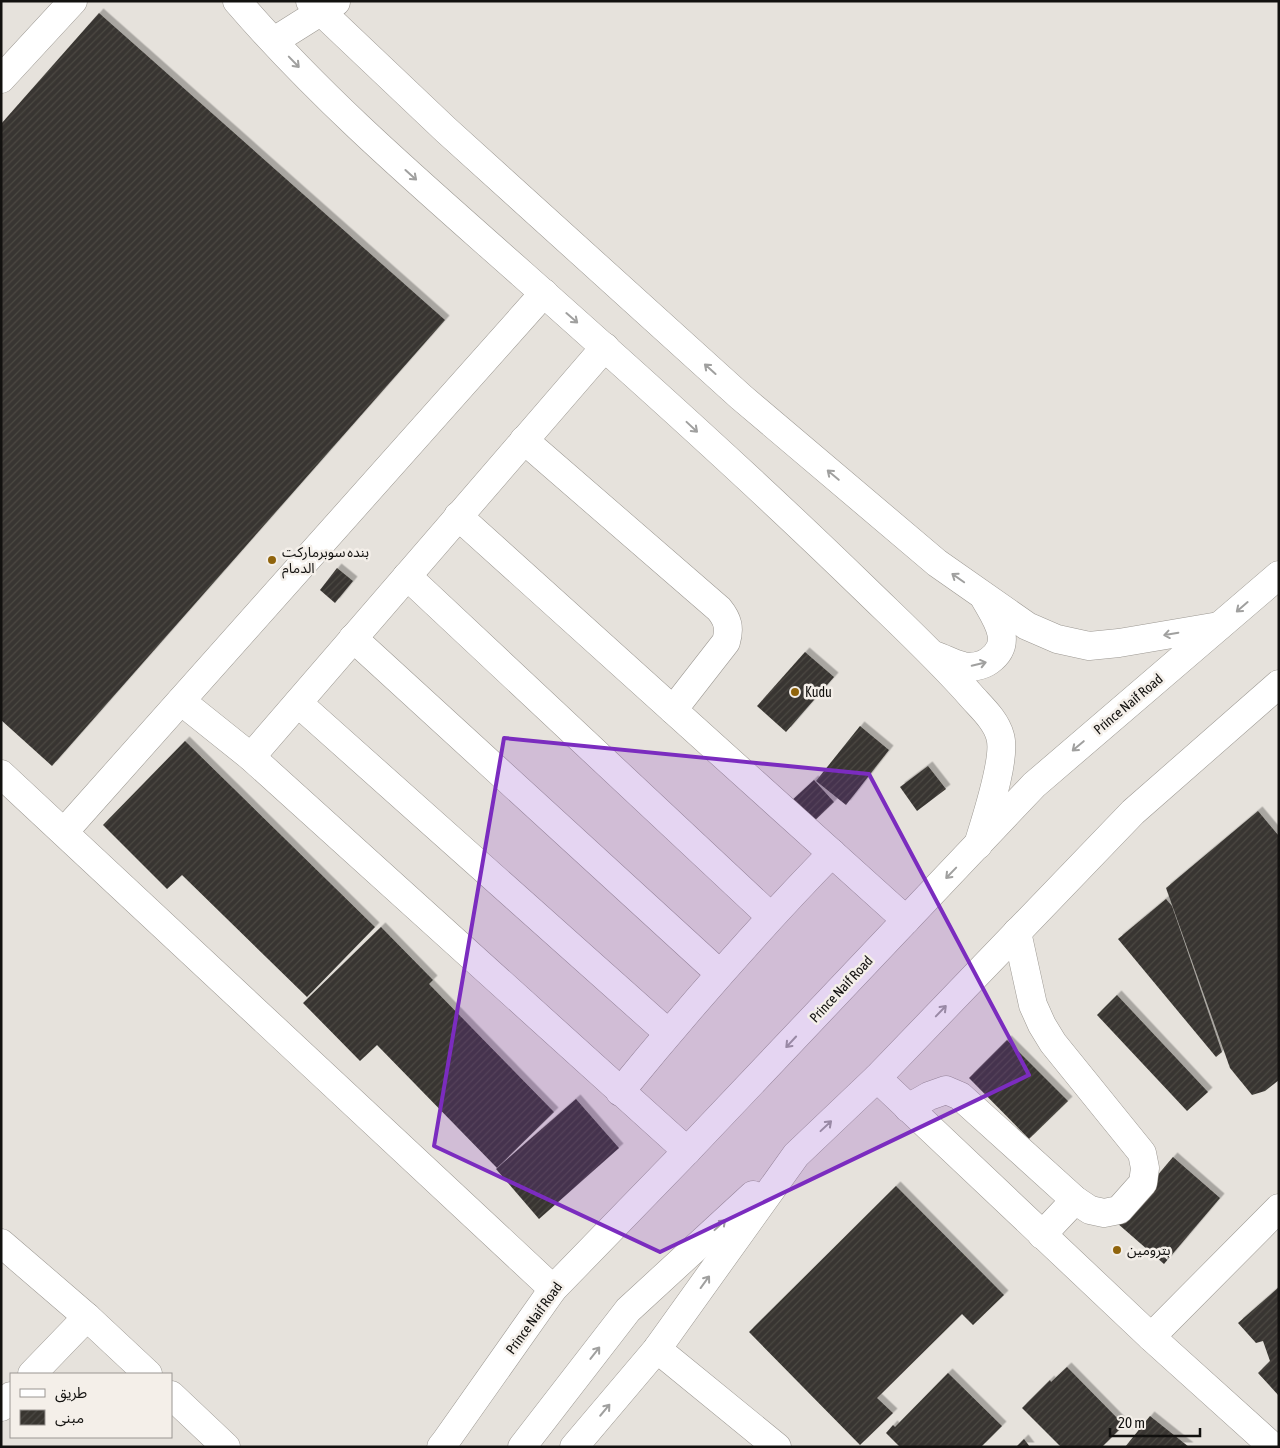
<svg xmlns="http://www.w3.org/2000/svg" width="1280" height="1448" viewBox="0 0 1280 1448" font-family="'Asap Condensed','Noto Sans Arabic',sans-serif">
<defs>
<pattern id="building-hatch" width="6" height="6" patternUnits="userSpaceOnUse" patternTransform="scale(1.25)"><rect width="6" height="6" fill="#383530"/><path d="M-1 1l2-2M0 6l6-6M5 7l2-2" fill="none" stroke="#4b4944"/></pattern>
<filter id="shadow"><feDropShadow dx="4.5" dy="-4.5" stdDeviation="0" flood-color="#0004"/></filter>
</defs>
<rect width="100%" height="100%" fill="#e6e2dc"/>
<g fill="url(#building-hatch)" filter="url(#shadow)">
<polygon points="99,13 445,320 52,766 1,720 1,124"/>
<polygon points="337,568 353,581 335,603 320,590"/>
<polygon points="805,652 834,677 786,732 757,706"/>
<polygon points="860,726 889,750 846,805 816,781"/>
<polygon points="185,741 375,927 307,997 182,875 167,889 103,825"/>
<polygon points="928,766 946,789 917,811 900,787"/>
<polygon points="814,780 834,802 808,827 788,804"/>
<polygon points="1258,811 1279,836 1279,1080 1265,1091 1252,1095 1230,1068 1166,888"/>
<polygon points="1166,899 1172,906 1222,1052 1216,1057 1118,939"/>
<polygon points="381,927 433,980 429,984 554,1112 497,1168 377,1045 360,1061 303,1003"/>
<polygon points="1117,995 1208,1092 1187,1111 1097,1015"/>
<polygon points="1007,1040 1068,1101 1029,1139 969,1078"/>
<polygon points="576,1099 619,1148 539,1219 496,1169"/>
<polygon points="1173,1157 1220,1198 1164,1264 1117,1223"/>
<polygon points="896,1186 1004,1295 973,1325 962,1314 877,1398 893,1413 860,1445 749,1332"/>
<polygon points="1279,1287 1279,1396 1258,1373 1270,1361 1263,1341 1256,1343 1238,1323"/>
<polygon points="1067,1367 1124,1425 1102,1447 1061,1447 1022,1408 1050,1380 1051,1382"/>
<polygon points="948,1373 1002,1426 981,1447 900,1447 886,1433 893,1425 895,1427"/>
<polygon points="1150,1416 1189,1447 1125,1447"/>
<polygon points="1024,1439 1030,1447 1016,1447"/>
</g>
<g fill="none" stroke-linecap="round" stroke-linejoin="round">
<g stroke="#9c9892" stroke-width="29">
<g id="minor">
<path d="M237,1C323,101 424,187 522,274C638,377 754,481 865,589C902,625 939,659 973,698C983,709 996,721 1000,736C1007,758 985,821 978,845"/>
<polyline points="310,1 446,130 741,397 937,563 1027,626 1057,639 1089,646 1119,643 1219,626"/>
<polyline points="274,41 336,2"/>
<polyline points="1,79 73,1"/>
<path d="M524,440L719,609C728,620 730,628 726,642L673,710"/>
<polyline points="458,516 906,920"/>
<polyline points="407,576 770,916"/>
<polyline points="353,638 719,973"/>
<path d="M937,656C945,659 954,664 963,666C971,668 982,666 989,661C1014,643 997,620 985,599"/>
<polyline points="181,701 251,757 687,1151"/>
<polyline points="298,703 668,1033"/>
<polyline points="251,757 605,347"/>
<polyline points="1,774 553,1289"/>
<polyline points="64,832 544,293"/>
<polyline points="877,1078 1151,1337 1273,1447"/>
<path d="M620,1092C688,1009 758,929 832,853"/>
<polyline points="908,1108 929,1096 946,1090 960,1096 1075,1200 1090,1210 1104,1213 1119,1210 1143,1183 1145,1168 1142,1153 1053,1043 1042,1025 1033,1005 1017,932"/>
<polyline points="1042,1235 1075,1200"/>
<polyline points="1,1243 87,1317 148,1374"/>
<polyline points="1151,1337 1279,1208"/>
<polyline points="657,1349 777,1447"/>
<polyline points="32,1374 87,1317"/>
<polyline points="171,1395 226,1447"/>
<polyline points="1,1407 11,1396"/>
</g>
</g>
<g stroke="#9c9892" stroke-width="29">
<g id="major">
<polyline points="441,1447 445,1442 553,1289 687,1151 1034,785 1279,575"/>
<polyline points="522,1447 628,1310 753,1195"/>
<polyline points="574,1447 657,1349 796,1155 877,1078 1133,812 1279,684"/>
</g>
</g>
<use href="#minor" stroke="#fff" stroke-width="28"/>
<use href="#major" stroke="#fff" stroke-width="28"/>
</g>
<defs><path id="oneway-shaft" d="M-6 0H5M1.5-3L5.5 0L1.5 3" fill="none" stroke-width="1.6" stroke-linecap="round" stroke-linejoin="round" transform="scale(1.25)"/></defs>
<g stroke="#a0a09f">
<use href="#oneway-shaft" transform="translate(294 62) rotate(46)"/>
<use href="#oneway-shaft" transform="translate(411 175) rotate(42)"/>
<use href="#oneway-shaft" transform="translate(572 318) rotate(41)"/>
<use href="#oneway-shaft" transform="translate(710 369) rotate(-138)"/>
<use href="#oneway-shaft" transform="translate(692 427) rotate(43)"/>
<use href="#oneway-shaft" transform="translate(833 475) rotate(-140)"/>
<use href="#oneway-shaft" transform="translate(958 578) rotate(-145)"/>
<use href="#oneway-shaft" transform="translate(1242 607) rotate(139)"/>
<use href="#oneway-shaft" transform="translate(1171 634) rotate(170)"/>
<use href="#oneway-shaft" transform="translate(979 664) rotate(-13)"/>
<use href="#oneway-shaft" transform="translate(1078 746) rotate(140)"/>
<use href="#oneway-shaft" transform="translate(951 873) rotate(134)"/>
<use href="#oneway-shaft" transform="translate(941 1011) rotate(-46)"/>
<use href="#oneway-shaft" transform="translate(791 1042) rotate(133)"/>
<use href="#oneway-shaft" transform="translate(826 1126) rotate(-43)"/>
<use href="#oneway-shaft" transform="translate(720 1225) rotate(-43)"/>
<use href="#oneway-shaft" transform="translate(705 1282) rotate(-54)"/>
<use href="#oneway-shaft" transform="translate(595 1353) rotate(-52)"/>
<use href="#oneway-shaft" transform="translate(605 1410) rotate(-50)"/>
</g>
<path fill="#7b2cbf" fill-opacity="0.2" stroke="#7b2cbf" stroke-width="4" stroke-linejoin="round" d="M504,738L869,774L1029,1075L660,1252L434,1146Z"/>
<g fill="#90640c" stroke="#f4efe9" stroke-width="2">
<circle cx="272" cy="560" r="5"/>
<circle cx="795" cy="692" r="5"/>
<circle cx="1117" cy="1250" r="5"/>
</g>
<g text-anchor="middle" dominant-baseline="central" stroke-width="5" stroke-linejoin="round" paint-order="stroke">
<g font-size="14" fill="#12110f" stroke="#f4efe9" text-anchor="start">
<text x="282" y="552">بنده سوبرماركت<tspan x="282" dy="16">الدمام</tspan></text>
<text x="805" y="692">Kudu</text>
<text x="1127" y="1250">بترومين</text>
</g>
<g font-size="14" fill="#12110f" stroke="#f4efe9">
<text transform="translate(1128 704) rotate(-40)">Prince Naif Road</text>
<text transform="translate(841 989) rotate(-47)">Prince Naif Road</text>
<text transform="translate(534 1318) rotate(-54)">Prince Naif Road</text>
</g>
</g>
<rect width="1280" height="1448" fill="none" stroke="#12110f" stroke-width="5"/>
<rect x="10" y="1373" width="162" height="65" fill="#f4efe9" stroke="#9a9692"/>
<rect x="20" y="1389" width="25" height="8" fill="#ffffff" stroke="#9a9692"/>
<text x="55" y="1398" font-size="15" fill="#12110f">طريق</text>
<rect x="20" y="1410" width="25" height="15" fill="url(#building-hatch)" stroke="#9a9692"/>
<text x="55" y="1423" font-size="15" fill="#12110f">مبنى</text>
<path d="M1110 1428v8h90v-8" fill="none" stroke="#12110f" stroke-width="2.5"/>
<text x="1118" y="1428" font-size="15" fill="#12110f" stroke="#f4efe9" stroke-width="4" paint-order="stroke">20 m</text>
</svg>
